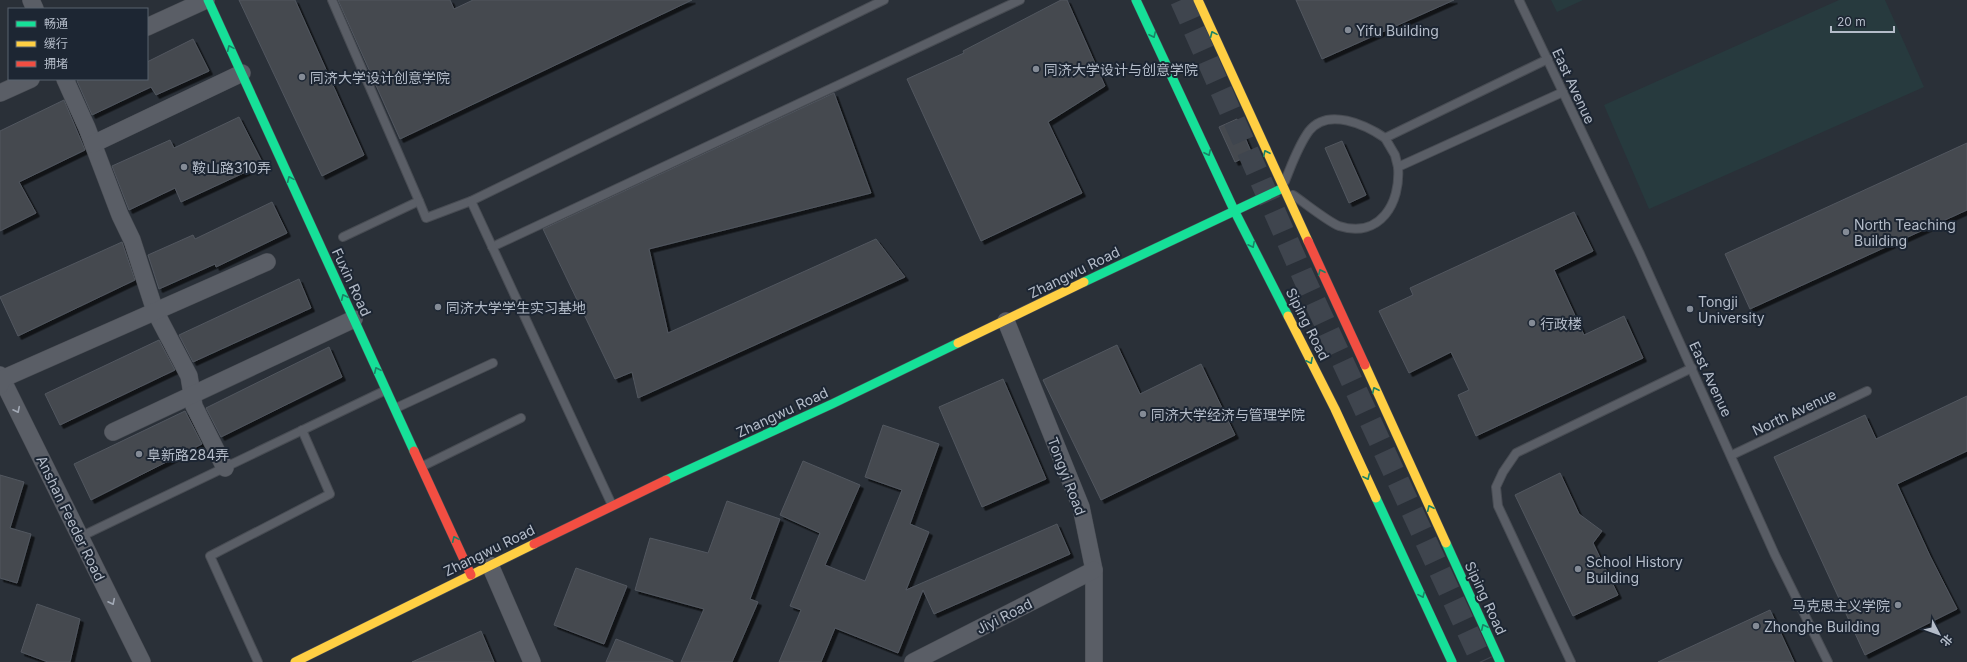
<svg xmlns="http://www.w3.org/2000/svg" width="1967" height="662" viewBox="0 0 1967 662" font-family="Inter,'Noto Sans SC',sans-serif">
<defs>
<filter id="shadow"><feDropShadow dx="3.5" dy="3.5" stdDeviation="0" flood-color="#0009"/></filter>
</defs>
<rect width="100%" height="100%" fill="#2a3038"/>
<g fill="#273a3e">
<polygon points="1551,0 1583,0 1557,12"/>
<polygon points="1839,0 1885,0 1924,87 1649,209 1604,105"/>
</g>
<g fill="#444950" stroke="#52575f" filter="url(#shadow)">
<polygon points="239,0 295,0 364,155 322,176"/>
<polygon points="338,0 450,0 454,9 473,0 692,0 400,139"/>
<polygon points="1061,0 1067,0 1105,86 1048,122 1082,193 981,241 907,79 964,53 963,51"/>
<polygon points="1296,0 1454,0 1322,59"/>
<polygon points="193,39 209,71 156,95 151,87 92,115 77,81 81,79 147,79 147,62"/>
<polygon points="834,93 871,193 649,249 668,333 876,239 905,277 638,398 632,372 615,379 543,229"/>
<polygon points="64,100 85,150 19,182 36,213 0,231 0,131"/>
<polygon points="239,117 263,164 181,202 175,188 129,210 112,166 170,140 174,148"/>
<polygon points="1237,119 1252,154 1235,162 1219,127"/>
<polygon points="1342,141 1366,195 1349,203 1325,148"/>
<polygon points="1967,143 1967,210 1750,309 1725,254"/>
<polygon points="272,202 287,233 216,267 215,264 159,289 148,255 193,235 195,239"/>
<polygon points="1574,212 1593,251 1554,270 1584,335 1624,316 1643,358 1476,436 1458,395 1469,390 1451,352 1409,373 1379,311 1413,295 1410,288"/>
<polygon points="122,242 135,280 18,336 0,297"/>
<polygon points="299,279 311,308 193,362 179,335"/>
<polygon points="159,340 175,370 60,425 45,394"/>
<polygon points="1117,345 1140,394 1201,364 1235,435 1101,500 1043,380"/>
<polygon points="329,347 342,377 221,437 206,408"/>
<polygon points="1003,379 1046,479 982,507 939,407"/>
<polygon points="1967,396 1967,451 1897,484 1930,556 1957,609 1865,655 1774,457 1865,415 1876,439"/>
<polygon points="185,411 202,444 91,500 74,464"/>
<polygon points="883,425 939,444 910,524 929,532 906,590 1057,524 1070,554 934,614 923,590 898,653 835,628 821,662 779,662 801,610 790,606 820,533 780,515 803,461 860,485 825,565 865,581 902,490 865,477"/>
<polygon points="1560,473 1579,514 1602,531 1593,543 1618,595 1573,616 1515,495"/>
<polygon points="0,475 24,482 10,528 31,534 17,583 0,578"/>
<polygon points="727,501 780,519 750,599 758,602 732,662 681,662 704,609 635,590 650,538 708,553"/>
<polygon points="576,568 627,586 604,644 554,625"/>
<polygon points="37,604 80,619 70,662 48,662 21,652"/>
<polygon points="1770,610 1794,662 1658,662 1701,642"/>
<polygon points="481,631 494,662 412,662"/>
<polygon points="616,639 673,661 673,662 606,662"/>
</g>
<g fill="none" stroke-linecap="round" stroke-linejoin="round">
<polyline stroke="#3f454e" stroke-width="22" stroke-dasharray="22 11" stroke-linecap="butt" points="1181,0 1303,276 1482,662"/>
<g stroke="#484c53" stroke-width="10">
<g id="lane">
<polyline points="332,0 419,201 343,237"/>
<polyline points="1519,0 1640,254 1775,555 1828,662"/>
<polyline points="1385,138 1395,155 1398,167"/>
<path d="M1285,181C1292,164 1298,146 1309,131C1328,107 1366,125 1385,138L1548,59"/>
<path d="M1293,195C1305,203 1327,221 1339,226C1380,239 1401,203 1398,167L1563,92"/>
<polyline points="419,201 426,218 471,201"/>
<polyline points="492,247 1020,0"/>
<polyline points="396,408 493,363"/>
<polyline points="1732,455 1867,391"/>
<polyline points="423,466 521,418"/>
<polyline points="612,505 471,201 884,0"/>
<polyline points="80,537 386,390"/>
<polyline points="258,662 210,556 330,494 302,430"/>
<polyline points="1571,662 1498,506 1496,487 1503,472 1516,453 1692,368"/>
</g>
</g>
<g stroke="#484c53" stroke-width="18">
<g id="street">
<polyline points="31,0 35,9"/>
<polyline points="147,27 206,0"/>
<polyline points="65,79 87,128 120,215 132,240 155,311 189,376 194,406 225,468"/>
<polyline points="0,93 31,79"/>
<polyline points="93,144 242,73"/>
<polyline points="1006,321 1081,507 1094,570 1094,662"/>
<polyline points="0,375 142,662"/>
<polyline points="0,385 2,379 267,262"/>
<polyline points="113,432 354,319"/>
<polyline points="490,565 532,662"/>
<polyline points="913,662 1094,570"/>
</g>
</g>
<g stroke="#484c53" stroke-width="10">
<g id="fast">
<polyline points="208,0 414,451"/>
<polyline points="1136,0 1234,210 1288,316"/>
<polyline points="1084,282 1283,188"/>
<polyline points="666,480 832,404 958,343"/>
<polyline points="1376,498 1452,662"/>
<polyline points="1446,543 1500,662"/>
</g>
</g>
<g stroke="#484c53" stroke-width="10">
<g id="slow">
<polyline points="1198,0 1308,241"/>
<polyline points="1288,316 1335,409 1376,498"/>
<polyline points="958,343 1084,282"/>
<polyline points="1365,365 1446,543"/>
<polyline points="295,662 534,544"/>
</g>
</g>
<g stroke="#484c53" stroke-width="10">
<g id="jam">
<polyline points="1308,241 1365,365"/>
<polyline points="414,451 471,575"/>
<polyline points="534,544 666,480"/>
</g>
</g>
<use href="#lane" stroke="#5a5e66" stroke-width="8"/>
<use href="#street" stroke="#5a5e66" stroke-width="17"/>
<use href="#fast" stroke="#16e098" stroke-width="9"/>
<use href="#slow" stroke="#ffcf43" stroke-width="9"/>
<use href="#jam" stroke="#f24e42" stroke-width="9"/>
</g>
<defs><path id="oneway-chevron" d="M-2-3.5L2.5 0L-2 3.5" fill="none" stroke-width="1.6" stroke-linecap="round" stroke-linejoin="round"/></defs>
<g stroke="#1a8366">
<use href="#oneway-chevron" transform="translate(1213 34) rotate(-114)"/>
<use href="#oneway-chevron" transform="translate(1153 35) rotate(65)"/>
<use href="#oneway-chevron" transform="translate(230 48) rotate(-114)"/>
<use href="#oneway-chevron" transform="translate(1208 153) rotate(65)"/>
<use href="#oneway-chevron" transform="translate(1266 153) rotate(-115)"/>
<use href="#oneway-chevron" transform="translate(290 179) rotate(-114)"/>
<use href="#oneway-chevron" transform="translate(1252 245) rotate(63)"/>
<use href="#oneway-chevron" transform="translate(1321 272) rotate(-115)"/>
<use href="#oneway-chevron" transform="translate(344 297) rotate(-115)"/>
<use href="#oneway-chevron" transform="translate(1310 361) rotate(63)"/>
<use href="#oneway-chevron" transform="translate(377 370) rotate(-115)"/>
<use href="#oneway-chevron" transform="translate(1375 390) rotate(-115)"/>
<use href="#oneway-chevron" transform="translate(1367 477) rotate(65)"/>
<use href="#oneway-chevron" transform="translate(1430 508) rotate(-115)"/>
<use href="#oneway-chevron" transform="translate(455 539) rotate(-114)"/>
<use href="#oneway-chevron" transform="translate(1422 595) rotate(66)"/>
<use href="#oneway-chevron" transform="translate(1484 627) rotate(-115)"/>
</g>
<g stroke="#a2a9b5">
<use href="#oneway-chevron" transform="translate(17 410) rotate(64)"/>
<use href="#oneway-chevron" transform="translate(112 602) rotate(64)"/>
</g>
<g fill="#848b96" stroke="#1d2633" stroke-width="1.5">
<circle cx="1348" cy="30" r="4"/>
<circle cx="1036" cy="69" r="4"/>
<circle cx="302" cy="77" r="4"/>
<circle cx="184" cy="167" r="4"/>
<circle cx="1846" cy="232" r="4"/>
<circle cx="438" cy="307" r="4"/>
<circle cx="1690" cy="309" r="4"/>
<circle cx="1532" cy="323" r="4"/>
<circle cx="1143" cy="414" r="4"/>
<circle cx="139" cy="454" r="4"/>
<circle cx="1578" cy="569" r="4"/>
<circle cx="1898" cy="605" r="4"/>
<circle cx="1756" cy="626" r="4"/>
</g>
<g text-anchor="middle" dominant-baseline="central" stroke-width="4" stroke-linejoin="round" paint-order="stroke">
<g font-size="14" fill="#b4bcc9" stroke="#1d2633" text-anchor="start">
<text x="1356" y="30">Yifu Building</text>
<text x="1044" y="69">同济大学设计与创意学院</text>
<text x="310" y="77">同济大学设计创意学院</text>
<text x="192" y="167">鞍山路310弄</text>
<text x="1854" y="224">North Teaching<tspan x="1854" dy="16">Building</tspan></text>
<text x="1698" y="301">Tongji<tspan x="1698" dy="16">University</tspan></text>
<text x="446" y="307">同济大学学生实习基地</text>
<text x="1540" y="323">行政楼</text>
<text x="1151" y="414">同济大学经济与管理学院</text>
<text x="147" y="454">阜新路284弄</text>
<text x="1586" y="561">School History<tspan x="1586" dy="16">Building</tspan></text>
<text x="1890" y="605" text-anchor="end">马克思主义学院</text>
<text x="1764" y="626">Zhonghe Building</text>
</g>
<g font-size="14" fill="#b4bcc9" stroke="#1d2633">
<text transform="translate(1574 86) rotate(65)">East Avenue</text>
<text transform="translate(1074 272) rotate(-26)">Zhangwu Road</text>
<text transform="translate(352 282) rotate(65)">Fuxin Road</text>
<text transform="translate(1308 324) rotate(63)">Siping Road</text>
<text transform="translate(1711 379) rotate(65)">East Avenue</text>
<text transform="translate(782 412) rotate(-25)">Zhangwu Road</text>
<text transform="translate(1794 412) rotate(-25)">North Avenue</text>
<text transform="translate(1067 476) rotate(69)">Tongyi Road</text>
<text transform="translate(71 518) rotate(64)">Anshan Feeder Road</text>
<text transform="translate(489 550) rotate(-26)">Zhangwu Road</text>
<text transform="translate(1486 598) rotate(65)">Siping Road</text>
<text transform="translate(1004 616) rotate(-27)">Jiyi Road</text>
</g>
</g>
<rect x="8" y="8" width="140" height="72" fill="#1d2633" stroke="#59626f"/>
<rect x="16" y="21" width="20" height="6" fill="#16e098" stroke="#59626f"/>
<text x="44" y="28" font-size="12" fill="#b4bcc9">畅通</text>
<rect x="16" y="41" width="20" height="6" fill="#ffcf43" stroke="#59626f"/>
<text x="44" y="48" font-size="12" fill="#b4bcc9">缓行</text>
<rect x="16" y="61" width="20" height="6" fill="#f24e42" stroke="#59626f"/>
<text x="44" y="68" font-size="12" fill="#b4bcc9">拥堵</text>
<g transform="translate(1939 634) rotate(131)" stroke="#1d2633" stroke-width="3" paint-order="stroke">
<path d="M0-3L7 15L0 10L-7 15Z" fill="#b4bcc9"/>
<text y="-6" font-size="11" font-weight="bold" text-anchor="middle" fill="#b4bcc9">北</text>
</g>
<path d="M1831 26v6h63v-6" fill="none" stroke="#b4bcc9" stroke-width="2"/>
<text x="1837" y="26" font-size="12" fill="#b4bcc9" stroke="#1d2633" stroke-width="3" paint-order="stroke">20 m</text>
</svg>
